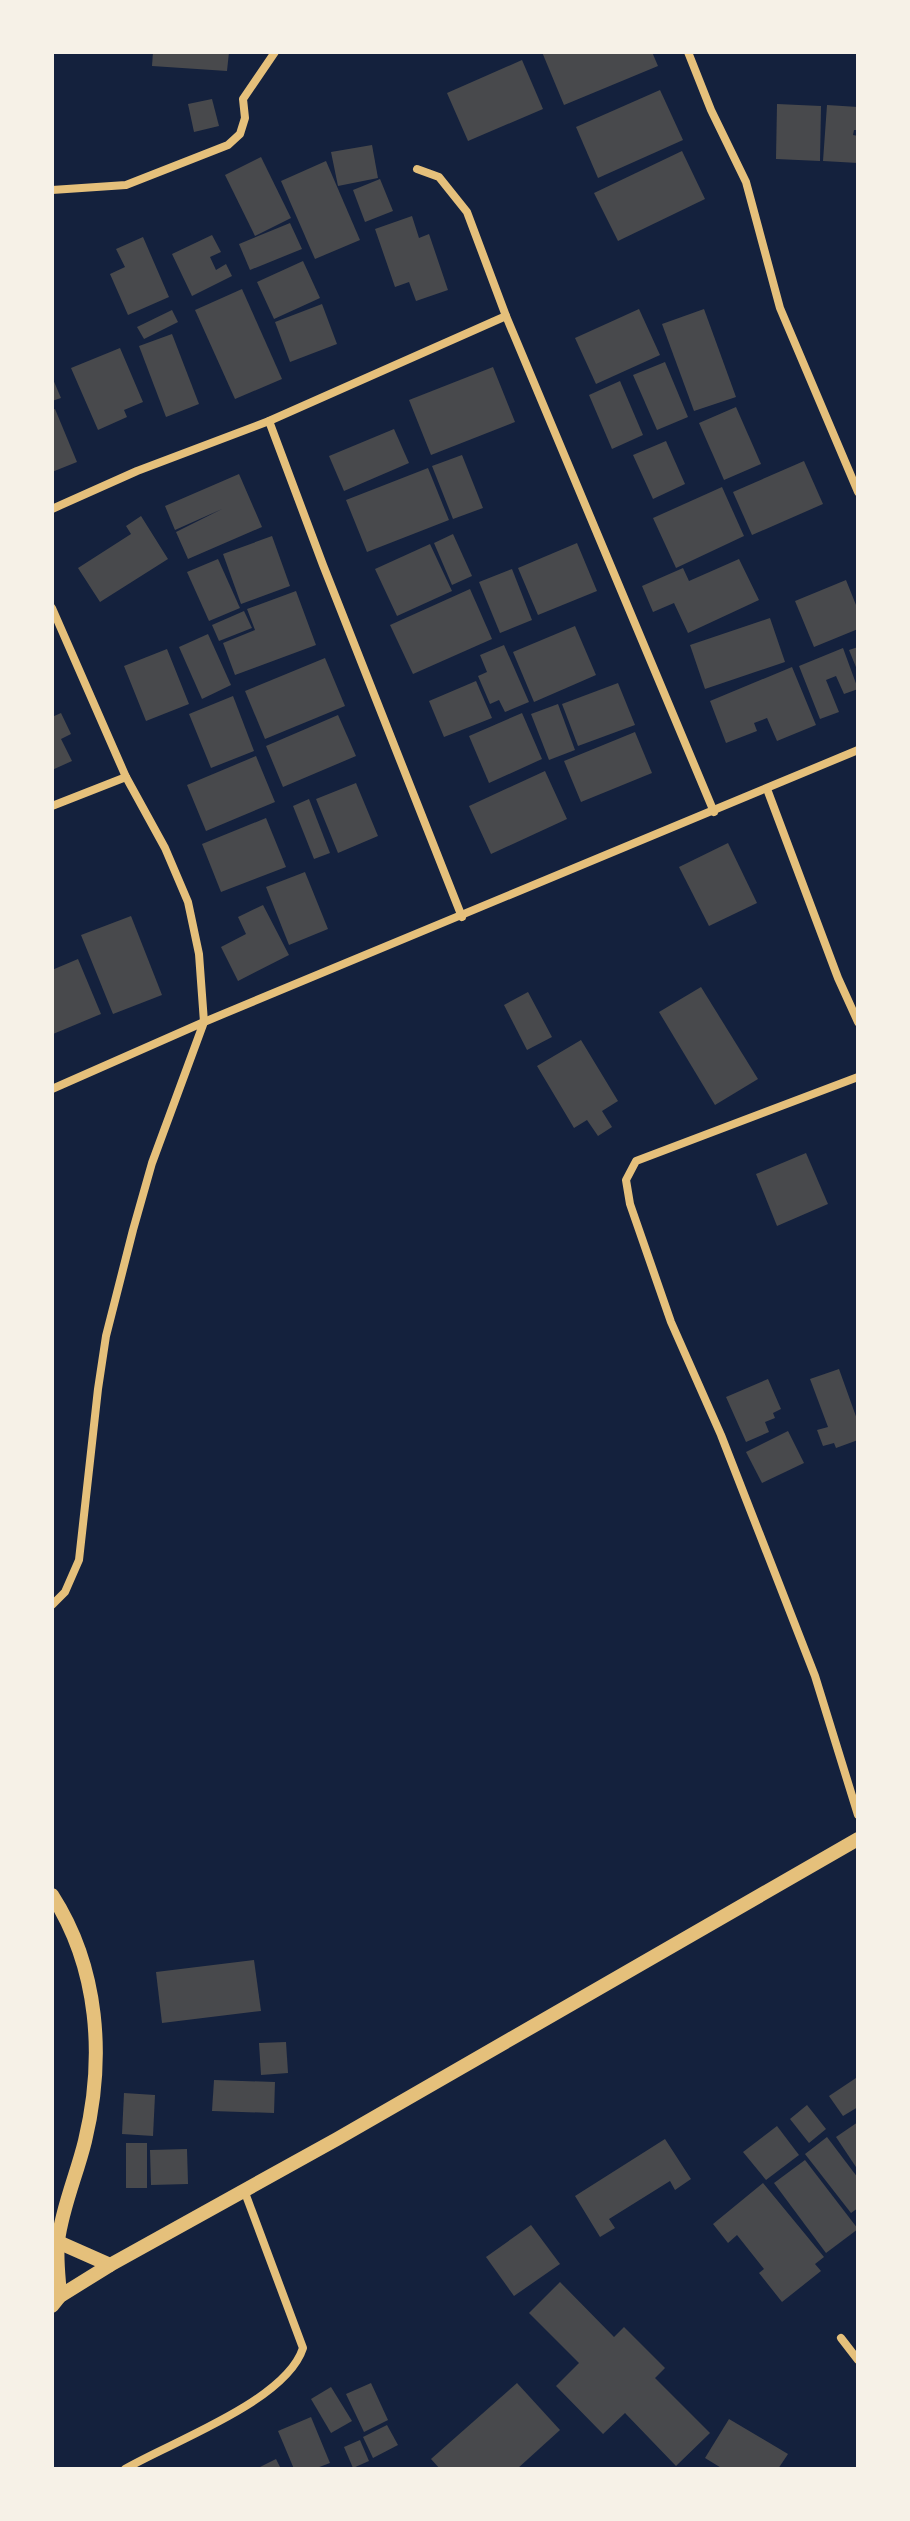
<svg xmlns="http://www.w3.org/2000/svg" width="910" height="2521" viewBox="0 0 910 2521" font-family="Helvetica,sans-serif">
<rect width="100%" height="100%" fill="#14213d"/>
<g fill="#48494c">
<polygon points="153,52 229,52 227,71 152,66"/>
<polygon points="542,52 652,52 658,66 564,105"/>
<polygon points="522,60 543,109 468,141 447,93"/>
<polygon points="660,90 683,140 598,178 576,127"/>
<polygon points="212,99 219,126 194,132 188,104"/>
<polygon points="777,104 821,106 820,161 776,159"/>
<polygon points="827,105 858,107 858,130 854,130 853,135 858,136 858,163 823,161"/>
<polygon points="372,145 378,178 338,186 331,152"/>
<polygon points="682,151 705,199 618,241 594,193"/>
<polygon points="261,157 291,218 255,236 225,175"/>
<polygon points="326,161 360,240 315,259 281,181"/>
<polygon points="380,179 393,211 365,222 353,190"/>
<polygon points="412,216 419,238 429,234 448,290 416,301 409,282 395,287 375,229"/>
<polygon points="290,223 302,249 250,270 239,244"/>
<polygon points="212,235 221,252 210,257 216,270 226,264 232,276 192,296 172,254"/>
<polygon points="143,237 169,297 128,315 110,274 125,267 116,249"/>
<polygon points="303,261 320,298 274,319 257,282"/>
<polygon points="242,289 282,379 235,399 195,310"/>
<polygon points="322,304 337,344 290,362 275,322"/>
<polygon points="639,309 660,355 596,384 575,338"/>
<polygon points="704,309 736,397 694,411 662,324"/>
<polygon points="172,310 178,322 144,339 137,327"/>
<polygon points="172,334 199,404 166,417 139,346"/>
<polygon points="120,348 143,402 124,410 127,417 98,430 71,368"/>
<polygon points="665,362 688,417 657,430 633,375"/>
<polygon points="493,367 515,422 431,455 409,400"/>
<polygon points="52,377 61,398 52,401"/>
<polygon points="620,381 643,435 612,449 589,395"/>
<polygon points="736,407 761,464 724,480 699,423"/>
<polygon points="55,409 77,462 52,472 52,410"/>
<polygon points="394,429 409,463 344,491 329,456"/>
<polygon points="666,441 685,484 653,499 633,455"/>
<polygon points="462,455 483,508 453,519 432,466"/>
<polygon points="804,461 823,504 752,535 733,492"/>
<polygon points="428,468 449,520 367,552 346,500"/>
<polygon points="239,474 262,527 188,559 176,532 222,509 175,530 165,506"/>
<polygon points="722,487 744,536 676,568 653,518"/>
<polygon points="141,516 168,559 100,602 78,568 131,534 126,526"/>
<polygon points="453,534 472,576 452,585 434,543"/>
<polygon points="272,536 290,586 241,604 223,554"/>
<polygon points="577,543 597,591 538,615 518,568"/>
<polygon points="430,544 452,591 397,616 375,569"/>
<polygon points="218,559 240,608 209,621 187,572"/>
<polygon points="739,559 759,600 688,633 674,603 653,612 642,586 683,568 689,581"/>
<polygon points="512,569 532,620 500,633 479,582"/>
<polygon points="846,580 858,610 858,629 814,647 795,601"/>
<polygon points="470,589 492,639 413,674 390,625"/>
<polygon points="296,591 316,645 235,675 223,643 255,630 247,609"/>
<polygon points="244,611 252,628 219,641 212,625"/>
<polygon points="770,618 785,662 705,689 690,645"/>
<polygon points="575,626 596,675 534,702 513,652"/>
<polygon points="208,634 231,685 202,699 179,647"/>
<polygon points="504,645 529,702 505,712 499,700 490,704 478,676 487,672 480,655"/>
<polygon points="858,647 858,672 849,650"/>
<polygon points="843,648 858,689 844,694 836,676 826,680 839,712 820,719 799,666"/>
<polygon points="167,649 189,704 146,721 124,666"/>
<polygon points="325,658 345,706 265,739 245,691"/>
<polygon points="792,667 816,725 777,741 767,718 754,723 757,731 726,743 710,701"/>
<polygon points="476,681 492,718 444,737 429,701"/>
<polygon points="618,683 635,725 578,746 562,704"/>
<polygon points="233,696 254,751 211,768 189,714"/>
<polygon points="558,704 575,750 549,760 531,714"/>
<polygon points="61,713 71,734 61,739 72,761 52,770 52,717"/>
<polygon points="522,713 542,759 489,783 469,736"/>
<polygon points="338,715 356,756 283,787 266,746"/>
<polygon points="635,732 652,773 581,802 564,761"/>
<polygon points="256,756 275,802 206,831 187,785"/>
<polygon points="545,771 567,819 491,854 469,806"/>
<polygon points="356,783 378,836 338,853 316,799"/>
<polygon points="309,799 330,853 314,859 293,806"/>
<polygon points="266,818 286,867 221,892 202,844"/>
<polygon points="728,843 757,903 709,926 679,867"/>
<polygon points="305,872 328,929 289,945 266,887"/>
<polygon points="263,905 289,955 238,981 221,947 246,934 238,917"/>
<polygon points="131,916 162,995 113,1014 81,935"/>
<polygon points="78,959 101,1014 53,1034 52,970"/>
<polygon points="701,987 758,1079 715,1105 659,1012"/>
<polygon points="528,992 552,1037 527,1050 504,1005"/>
<polygon points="581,1040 618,1101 602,1111 612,1127 598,1136 587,1120 574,1128 537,1066"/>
<polygon points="806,1153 828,1204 777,1226 756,1174"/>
<polygon points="839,1369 858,1422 858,1440 836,1448 834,1443 823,1446 817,1430 828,1427 810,1379"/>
<polygon points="768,1379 781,1409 773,1413 775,1418 765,1422 769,1432 746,1442 726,1397"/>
<polygon points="788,1431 804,1463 762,1483 746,1452"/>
<polygon points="254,1960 261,2011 162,2023 156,1972"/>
<polygon points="286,2042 288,2073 261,2075 259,2043"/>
<polygon points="856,2078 858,2107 843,2116 829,2096"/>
<polygon points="214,2080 275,2082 274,2113 212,2111"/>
<polygon points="124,2093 155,2095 153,2136 122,2134"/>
<polygon points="807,2105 826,2129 809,2143 790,2119"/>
<polygon points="858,2122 858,2170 836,2137"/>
<polygon points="777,2126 799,2155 766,2180 743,2152"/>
<polygon points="827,2137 858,2178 858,2208 851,2213 805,2154"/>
<polygon points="665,2139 691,2179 675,2190 670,2181 609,2219 615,2228 600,2237 575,2196"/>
<rect x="126" y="2143" width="21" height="45"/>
<polygon points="187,2149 188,2184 151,2185 150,2150"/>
<polygon points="805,2160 858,2229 826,2253 774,2183"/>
<polygon points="763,2183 824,2257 815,2264 821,2271 782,2302 759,2273 764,2269 737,2235 728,2243 713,2224"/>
<polygon points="531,2225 560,2264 514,2296 486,2257"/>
<polygon points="560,2282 614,2337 624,2327 665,2368 655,2378 710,2433 676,2466 625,2413 603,2434 556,2386 579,2363 529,2313"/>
<polygon points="371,2383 388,2420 364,2432 346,2394"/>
<polygon points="517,2383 560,2430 517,2469 440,2469 431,2459"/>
<polygon points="331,2387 352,2421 331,2433 311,2399"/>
<polygon points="311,2417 330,2463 314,2469 294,2469 278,2431"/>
<polygon points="729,2419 788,2454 778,2469 723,2469 705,2458"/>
<polygon points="387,2425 398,2445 373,2458 363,2437"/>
<polygon points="360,2440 369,2461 353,2468 344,2447"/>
<polygon points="276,2459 281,2469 256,2469"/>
</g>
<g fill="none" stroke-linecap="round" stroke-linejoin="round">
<g stroke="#e5c07b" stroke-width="8">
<polyline points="688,52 711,110 746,182 780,308 858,492"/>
<polyline points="417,169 439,177 467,212 506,316 714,812"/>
<polyline points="52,190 126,185 228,145 240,134 245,118 243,99 275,52"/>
<polyline points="269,421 323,565 462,917"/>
<polyline points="52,509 137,471 269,421 506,316"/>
<polyline points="52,608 126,777 165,848 188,902 199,954 204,1022 152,1163 133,1230 106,1336 98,1389 79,1560 65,1592 52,1605"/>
<polyline points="767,789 838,978 858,1022"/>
<polyline points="52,806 126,777"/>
<polyline points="858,1077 636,1161 626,1180 630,1204 671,1322 721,1435 815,1676 858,1815"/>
<polyline points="52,1089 204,1022 858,750"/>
<polyline points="841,2338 858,2360"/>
<path d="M125,2469C173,2441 286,2401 303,2348L244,2190"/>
</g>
<g stroke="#e5c07b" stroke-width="14">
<path d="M52,1895C99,1968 105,2058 85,2141C77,2174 62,2208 58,2241C56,2259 59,2279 60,2296"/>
<polyline points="58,2242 110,2265"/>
<polyline points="52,2306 60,2296 110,2265 337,2139 858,1839"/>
</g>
</g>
<rect width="910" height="2521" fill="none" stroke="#f6f1e7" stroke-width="108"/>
</svg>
